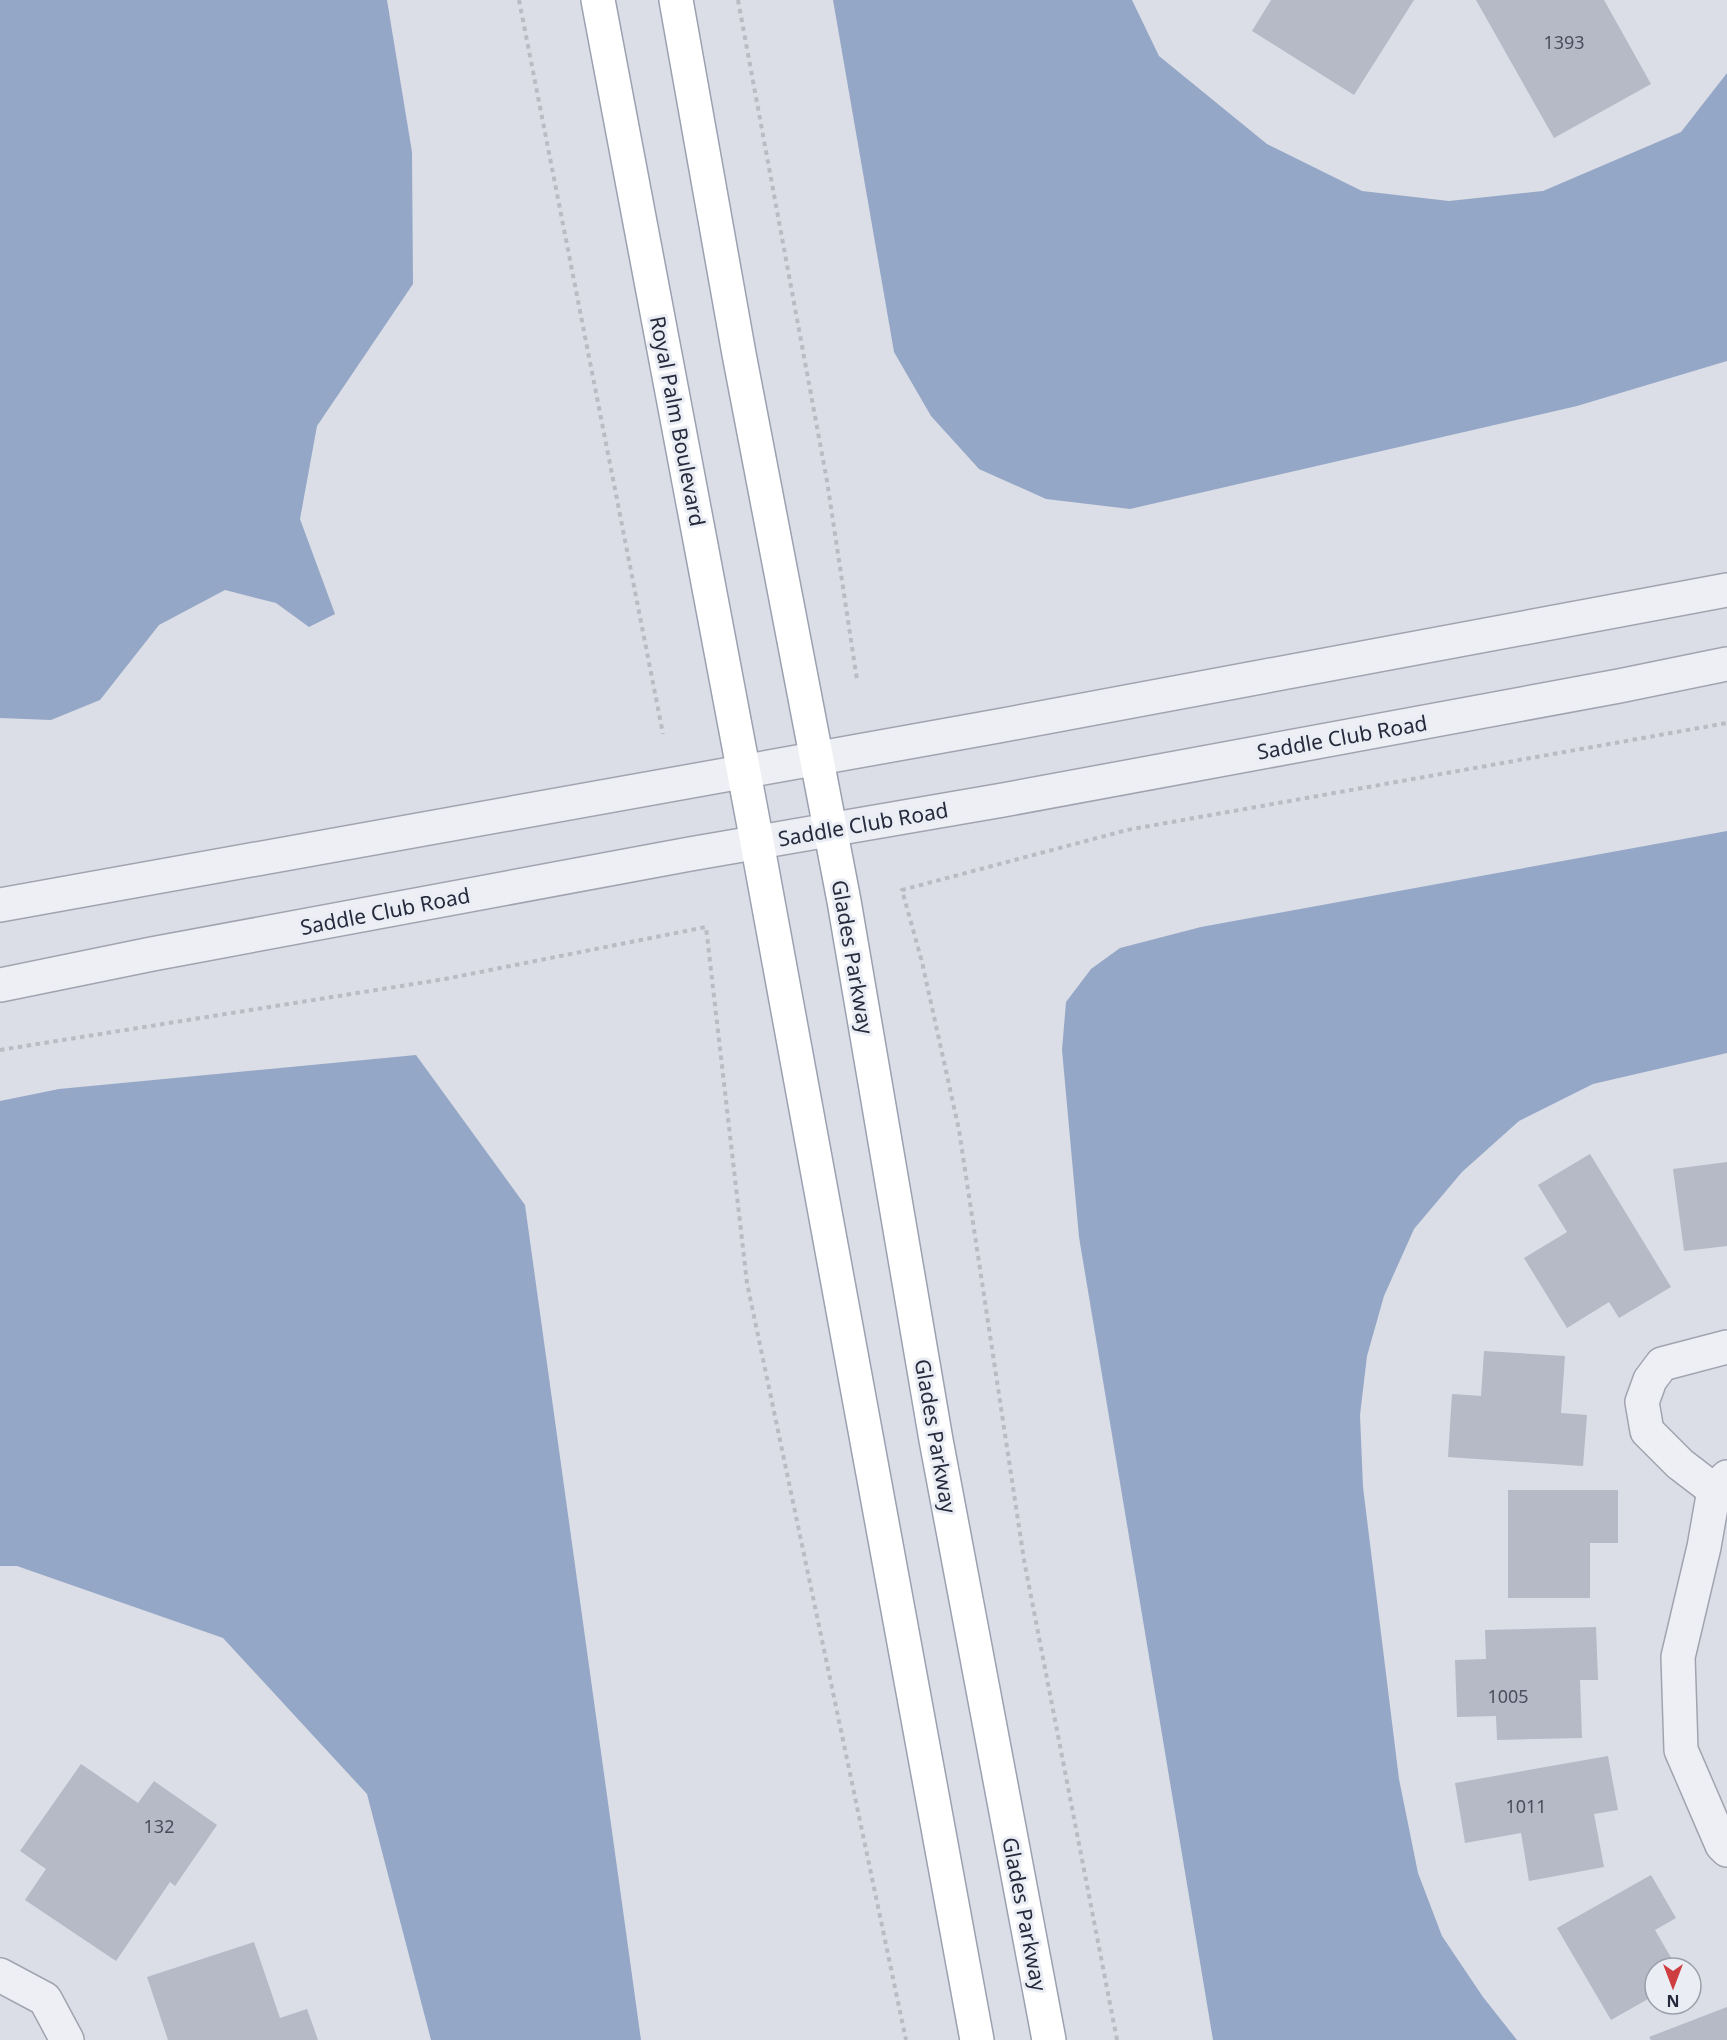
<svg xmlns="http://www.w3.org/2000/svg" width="1727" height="2040" viewBox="0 0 1727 2040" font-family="'Noto Sans',sans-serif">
<rect width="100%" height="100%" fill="#dbdee6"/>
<g fill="#95a7c7">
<polygon points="0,0 387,0 412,152 413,284 317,426 300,519 335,614 309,627 276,603 225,590 159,625 100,700 51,720 0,718"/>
<polygon points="833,0 1132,0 1159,56 1267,144 1362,191 1449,201 1543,191 1681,132 1727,73 1727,361 1577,406 1130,509 1046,499 979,469 931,416 894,352"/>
<polygon points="1727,831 1727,1053 1593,1084 1519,1121 1462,1172 1414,1229 1384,1296 1367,1356 1360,1415 1363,1487 1399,1779 1418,1873 1442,1936 1483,1997 1517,2040 1213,2040 1079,1237 1062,1050 1066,1002 1091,969 1120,948 1201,927"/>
<polygon points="416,1055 525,1205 641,2040 431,2040 367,1794 223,1638 17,1566 0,1566 0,1101 59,1089"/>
</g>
<g fill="#b6b9c6">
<polygon points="1271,0 1414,0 1354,95 1252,31"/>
<polygon points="1476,0 1604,0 1651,84 1554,138"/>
<polygon points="1590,1154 1671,1287 1619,1318 1609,1302 1567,1328 1524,1258 1567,1232 1538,1185"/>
<polygon points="1727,1162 1727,1246 1684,1251 1673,1169"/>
<polygon points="1484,1351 1565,1356 1561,1413 1587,1415 1583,1466 1448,1457 1452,1394 1481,1396"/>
<polygon points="1508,1490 1618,1490 1618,1543 1590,1543 1590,1598 1508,1598"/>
<polygon points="1596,1627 1598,1680 1580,1680 1582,1738 1497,1740 1496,1716 1457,1717 1455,1660 1486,1659 1485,1630"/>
<polygon points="1608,1756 1618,1810 1594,1814 1604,1867 1529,1881 1521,1833 1465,1843 1455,1783"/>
<polygon points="81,1764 138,1803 154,1781 217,1825 175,1886 170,1882 116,1961 25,1900 46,1869 20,1851"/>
<polygon points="1651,1875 1676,1918 1655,1930 1677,1968 1655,1968 1655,1995 1611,2020 1557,1928"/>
<polygon points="254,1942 280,2018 307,2009 318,2040 168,2040 147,1977"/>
<polygon points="1727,2007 1727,2040 1651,2040 1649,2037"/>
</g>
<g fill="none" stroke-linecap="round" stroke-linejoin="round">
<g stroke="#a1a4b0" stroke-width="36">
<g id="minor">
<polyline points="0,905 998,726 1727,590"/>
<polyline points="0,985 152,954 690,854 1003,800 1619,686 1727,664"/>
<polyline points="1727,1477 1714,1490 1704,1547 1678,1657 1681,1750 1722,1845 1727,1850"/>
<polyline points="1714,1490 1680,1464 1647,1431 1642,1402 1650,1380 1662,1364 1727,1347"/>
<polyline points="0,1975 45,1999 67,2040"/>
</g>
</g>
<g stroke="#9ba1b1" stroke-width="36">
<g id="major">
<polyline points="598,0 757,842 977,2040"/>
<polyline points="676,0 739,354 844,901 936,1440 1049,2040"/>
</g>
</g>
<g stroke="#babcc4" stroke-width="4" stroke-dasharray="4.5 4.5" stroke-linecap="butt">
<polyline points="519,0 663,734"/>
<polyline points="738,0 827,481 857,680"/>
<polyline points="0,1050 445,979 706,927 747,1283 906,2040"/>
<polyline points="1117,2040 1024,1560 959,1130 922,962 902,890 1127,830 1727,723"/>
</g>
<use href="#minor" stroke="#eeeff4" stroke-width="33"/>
<use href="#major" stroke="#fff" stroke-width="33"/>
</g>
<g text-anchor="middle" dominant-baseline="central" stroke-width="6" stroke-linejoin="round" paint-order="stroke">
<g font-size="18" fill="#494e5e">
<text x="1564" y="42">1393</text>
<text x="1508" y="1696">1005</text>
<text x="1526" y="1806">1011</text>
<text x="159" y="1826">132</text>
</g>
<g font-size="21" fill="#252a3c" stroke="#eaedf4">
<text transform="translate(678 421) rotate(79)">Royal Palm Boulevard</text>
<text transform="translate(1342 737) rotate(-10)">Saddle Club Road</text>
<text transform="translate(863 824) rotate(-10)">Saddle Club Road</text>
<text transform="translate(385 911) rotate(-11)">Saddle Club Road</text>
<text transform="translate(853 957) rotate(80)">Glades Parkway</text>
<text transform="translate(936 1436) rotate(80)">Glades Parkway</text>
<text transform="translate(1025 1914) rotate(79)">Glades Parkway</text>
</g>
</g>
<g transform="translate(1673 1986) rotate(180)"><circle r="28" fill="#eaedf4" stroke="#9b9faa" stroke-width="1.5"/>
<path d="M0-4.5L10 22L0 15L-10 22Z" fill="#ce3d40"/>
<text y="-9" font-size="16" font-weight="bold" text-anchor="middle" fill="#252a3c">N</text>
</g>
</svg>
